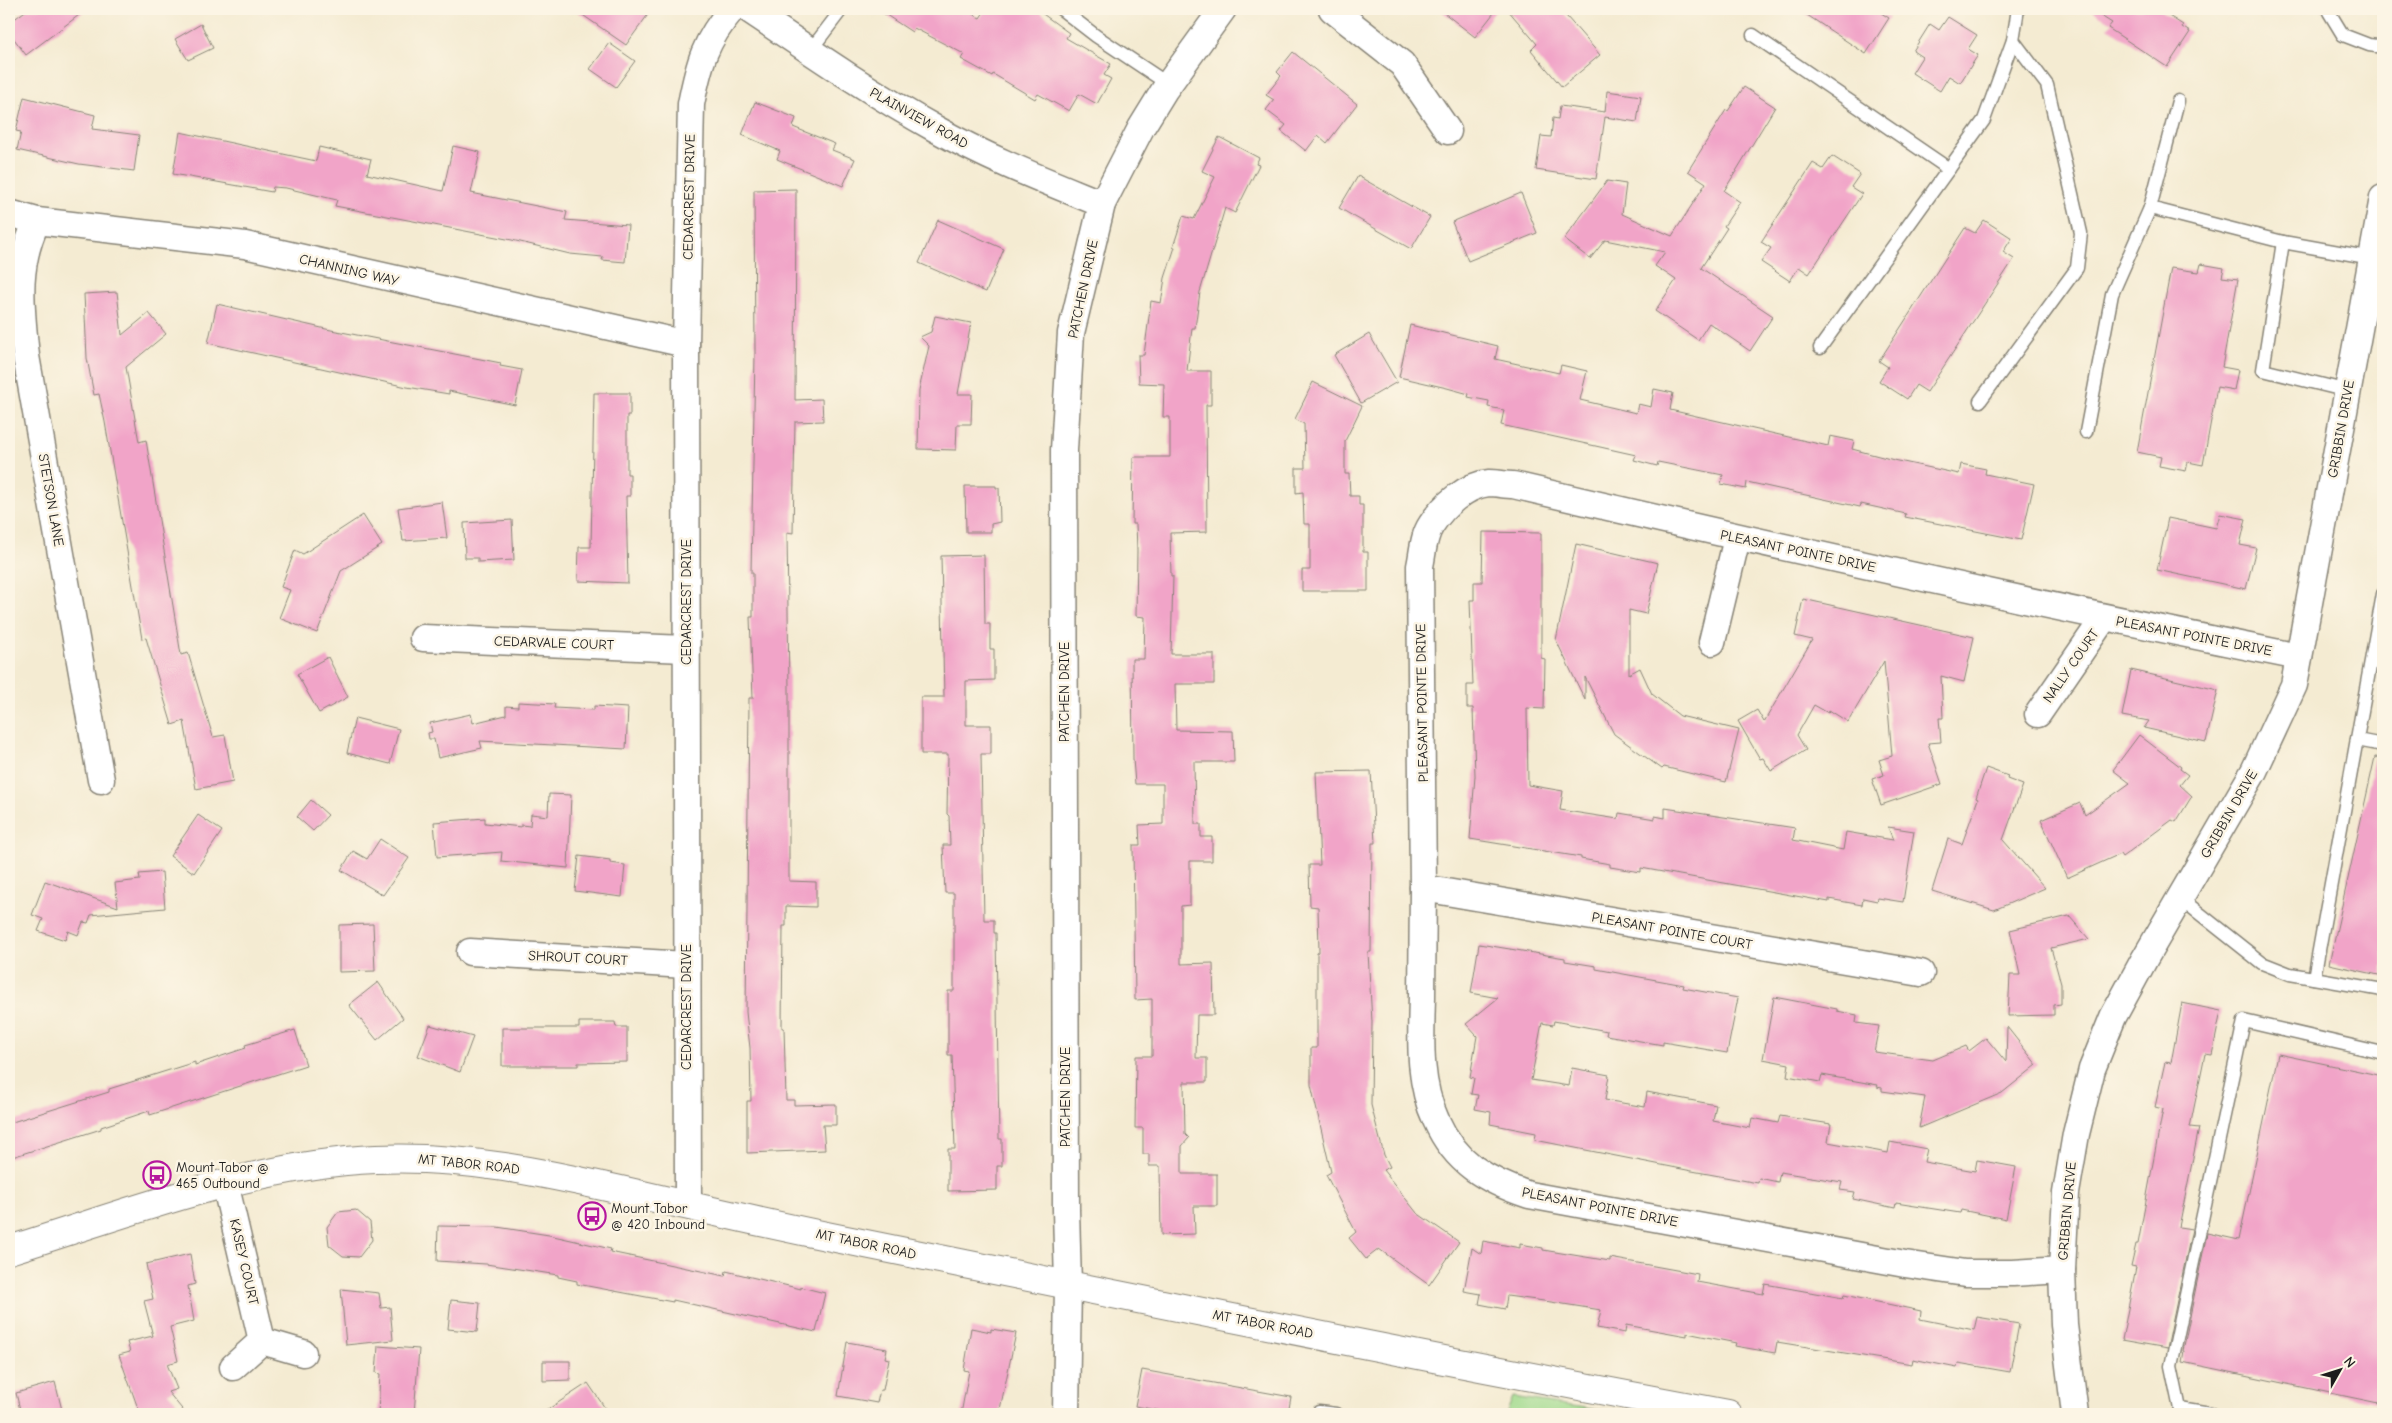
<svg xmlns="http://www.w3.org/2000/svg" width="2392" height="1423" viewBox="0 0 2392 1423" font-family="'Comic Neue',sans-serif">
<rect width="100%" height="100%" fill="#fcf5e5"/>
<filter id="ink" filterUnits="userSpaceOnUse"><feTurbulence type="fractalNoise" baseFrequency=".02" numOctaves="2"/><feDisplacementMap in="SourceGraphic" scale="10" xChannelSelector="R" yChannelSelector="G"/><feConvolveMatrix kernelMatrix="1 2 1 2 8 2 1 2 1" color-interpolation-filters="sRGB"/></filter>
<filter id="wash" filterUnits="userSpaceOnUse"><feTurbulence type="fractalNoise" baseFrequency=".0096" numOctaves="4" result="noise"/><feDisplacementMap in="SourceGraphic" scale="20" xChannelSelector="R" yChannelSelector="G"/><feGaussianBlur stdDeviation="1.12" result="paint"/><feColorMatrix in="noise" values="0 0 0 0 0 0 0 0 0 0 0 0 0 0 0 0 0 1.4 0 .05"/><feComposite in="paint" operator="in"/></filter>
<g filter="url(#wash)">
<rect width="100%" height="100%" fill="#f4ebd2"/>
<polygon fill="#a0da8d" stroke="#5e7b54" points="1513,1397 1625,1414 1506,1414"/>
<g id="blocks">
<g fill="#f1a4c8">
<polygon points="28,9 87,9 26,55 9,32 9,23"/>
<polygon points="574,9 652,9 626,45"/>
<polygon points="877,9 963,9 980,18 986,9 1036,9 1069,33 1066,38 1111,64 1104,75 1111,79 1097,104 1079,94 1069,111 1038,94 1035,99 993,74 992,76 961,59 964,54 914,28 912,32"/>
<polygon points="1439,9 1497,9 1475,37"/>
<polygon points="1507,9 1560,9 1600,55 1562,87 1531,50 1537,44"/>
<polygon points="1798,9 1875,9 1889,18 1866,54"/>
<polygon points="2090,9 2158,9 2183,25 2182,27 2190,32 2167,67 2108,28 2112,23"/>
<polygon points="1948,17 1977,35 1968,49 1978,55 1960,83 1949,76 1940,91 1912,73 1922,57 1913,51 1930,24 1939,30"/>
<polygon points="201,24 213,48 188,60 175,39"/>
<polygon points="609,43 635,61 616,87 590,69"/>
<polygon points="1293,52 1357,104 1327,143 1318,135 1306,151 1281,131 1286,125 1266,110 1274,100 1266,95 1281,76 1277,72"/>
<polygon points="1744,87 1775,107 1724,191 1740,202 1724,226 1727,228 1701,268 1773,316 1750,351 1709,323 1698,340 1655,311 1676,280 1655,266 1665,252 1605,240 1590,259 1564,239 1607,181 1626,184 1622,214 1672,236 1706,183 1688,171 1726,110 1728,111"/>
<polygon points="1607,91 1641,96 1637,122 1605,117 1596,179 1536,170 1541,136 1551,137 1553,118 1558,119 1560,106 1605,112"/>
<polygon points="24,97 95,115 92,129 139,135 134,171 79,164 17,150 21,132 16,131"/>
<polygon points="755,102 796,118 793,127 835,144 832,150 855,159 843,186 777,159 780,151 742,135"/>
<polygon points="180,132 316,161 319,147 371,159 367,174 443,191 453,146 480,152 471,193 567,212 565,220 628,225 625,262 602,260 603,257 570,254 512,240 335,206 337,200 286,188 273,187 272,192 173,174"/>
<polygon points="1219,137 1259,158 1256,164 1259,165 1235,213 1225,208 1200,292 1195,328 1192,328 1187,371 1211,371 1211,405 1206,405 1207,532 1170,533 1171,576 1173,576 1171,654 1214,654 1214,684 1175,684 1176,730 1233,731 1234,762 1194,762 1195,824 1201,824 1201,837 1212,837 1212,861 1190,861 1190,905 1181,906 1181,964 1213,963 1214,1015 1197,1015 1196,1058 1207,1058 1207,1082 1184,1082 1185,1134 1189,1138 1182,1146 1182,1174 1217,1174 1217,1206 1194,1206 1195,1234 1161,1235 1160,1166 1149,1166 1149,1154 1143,1154 1143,1128 1135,1128 1136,1056 1152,1056 1152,999 1135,1000 1133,845 1140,845 1139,825 1163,824 1163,784 1135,784 1133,759 1132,659 1144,659 1145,617 1136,616 1137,550 1136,524 1132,524 1133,457 1170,457 1170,417 1163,417 1164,384 1139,383 1138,355 1144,355 1151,301 1161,303 1165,278 1175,247 1173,247 1183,216 1194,219 1215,177 1202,171"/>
<polygon points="1832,156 1860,174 1851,187 1862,194 1809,274 1799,267 1790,281 1761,262 1771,248 1761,242 1813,163 1823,169"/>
<polygon points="1358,176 1430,217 1411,249 1339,208"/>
<polygon points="796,189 795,400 822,399 823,421 795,422 793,533 787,532 789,690 789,881 816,882 816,907 786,906 786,926 783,926 782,1028 784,1028 786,1100 794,1100 794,1105 836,1104 836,1125 823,1125 825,1150 747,1153 747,1101 751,1101 750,1048 746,1012 749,698 753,698 750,617 753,617 753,573 751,573 755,355 754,190"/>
<polygon points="1521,193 1537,233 1468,261 1452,222"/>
<polygon points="938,220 1004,249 986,292 919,263"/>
<polygon points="1984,220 2012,238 2003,252 2014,259 1927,392 1916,385 1907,399 1879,381 1888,367 1879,361 1965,228 1975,233"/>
<polygon points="2201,264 2224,268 2222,277 2238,279 2222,367 2238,370 2234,390 2217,387 2203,465 2188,462 2186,471 2159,466 2161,457 2137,452 2171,268 2199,272"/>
<polygon points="117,292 122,335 149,313 166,334 126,367 139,442 146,440 181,655 188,653 213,737 225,735 233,782 196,789 184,721 172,725 146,638 142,639 105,422 99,394 94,395 87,358 84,294"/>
<polygon points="217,304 326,329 501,363 500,366 522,370 515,405 449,391 449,394 407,387 208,343"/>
<polygon points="935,316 971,323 958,394 972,394 971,424 957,424 956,450 918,449 919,390 929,346 920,337 931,332"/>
<polygon points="1410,325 1498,346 1495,359 1559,373 1561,365 1587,371 1580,400 1636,413 1638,404 1651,407 1654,389 1673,393 1670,410 1828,446 1830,436 1854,441 1852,449 1894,460 1959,474 1961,464 1986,469 1985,474 2034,484 2021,540 1905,517 1906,514 1861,504 1860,507 1747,482 1746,489 1721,484 1723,475 1658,462 1657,466 1634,460 1636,455 1501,425 1504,410 1488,407 1489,401 1468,397 1469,394 1447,388 1399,377"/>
<polygon points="1369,334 1397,382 1361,403 1334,355"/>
<polygon points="1313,382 1362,406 1345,441 1345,474 1349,474 1350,496 1359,496 1359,505 1363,505 1363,552 1368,552 1368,591 1302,591 1302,570 1310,570 1310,524 1304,524 1303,492 1296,493 1296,468 1305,468 1304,424 1295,419"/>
<polygon points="594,393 630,393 630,415 627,415 627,474 630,474 630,496 626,496 628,583 578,581 579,547 591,547"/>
<polygon points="965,486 996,486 996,488 999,488 1000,522 991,524 991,532 966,532"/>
<polygon points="442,502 447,538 403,541 398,508"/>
<polygon points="2220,514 2246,519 2240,545 2256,548 2246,589 2157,570 2168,518 2216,528"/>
<polygon points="363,515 382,545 341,571 317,633 279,618 290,590 281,587 295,550 303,554"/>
<polygon points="512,520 514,560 478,562 478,558 465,558 464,523"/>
<polygon points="1483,532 1541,533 1541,658 1545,659 1544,709 1527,708 1528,785 1563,791 1560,810 1618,819 1619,813 1655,819 1655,816 1665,818 1665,808 1795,828 1793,840 1843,850 1846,832 1893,840 1888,827 1914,831 1903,902 1878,898 1877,901 1863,898 1862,905 1829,899 1829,902 1641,868 1641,872 1610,867 1610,864 1581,859 1581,857 1470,839 1475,776 1473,708 1467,708 1467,685 1473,685 1470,600 1474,600 1474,582 1482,582"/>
<polygon points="1576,544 1658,563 1646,614 1629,610 1629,674 1640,668 1652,694 1680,716 1739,730 1726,782 1664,767 1662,769 1614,734 1585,677 1585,700 1556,640"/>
<polygon points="984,555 985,624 990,624 990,649 994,649 994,680 966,681 966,725 991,725 991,754 981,754 984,920 994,920 994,933 996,933 999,1139 1002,1139 1002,1166 997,1166 997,1190 948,1191 948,1149 955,1149 952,1055 948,1055 948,991 954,991 954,893 945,893 943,845 950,845 949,816 947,814 948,754 921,754 921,697 944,697 941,556"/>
<polygon points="1803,599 1974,637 1964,682 1941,676 1943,718 1939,718 1941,742 1928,743 1942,784 1881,805 1872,779 1884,775 1879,760 1892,756 1884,661 1848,722 1829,710 1828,713 1814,705 1797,735 1806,750 1771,771 1763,758 1760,759 1738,721 1757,710 1764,722 1812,640 1795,636"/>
<polygon points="328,657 348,697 319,713 297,674"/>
<polygon points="2131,670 2218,690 2206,742 2144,728 2149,721 2122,716"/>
<polygon points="518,702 555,704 554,708 594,710 594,706 628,708 626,749 480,741 482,748 438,758 434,739 429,739 428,733 432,732 430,723 471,714 473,723 506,715 506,706 518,707"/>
<polygon points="355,718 399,729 390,764 347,753"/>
<polygon points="2139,735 2181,767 2180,769 2188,775 2180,785 2192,796 2176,822 2172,820 2122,857 2120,854 2067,878 2041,820 2080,803 2085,815 2130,783 2113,770"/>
<polygon points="2375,757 2383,758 2383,976 2329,964"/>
<polygon points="1986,768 2008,776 2007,779 2023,785 2003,840 2045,888 1994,910 1932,891 1948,839 1962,844 1978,799 1976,798"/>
<polygon points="1371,771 1375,843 1372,843 1371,952 1368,952 1372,1022 1371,1105 1384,1155 1390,1167 1383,1170 1417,1213 1459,1242 1429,1285 1379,1249 1366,1259 1349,1238 1356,1232 1326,1175 1331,1172 1311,1085 1311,1048 1317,1048 1317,953 1319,952 1318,907 1310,906 1309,865 1320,865 1316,772"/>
<polygon points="549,794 571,795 568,868 501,861 502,852 437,857 434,822 485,818 485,823 521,827 521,825 530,826 531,814 548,816"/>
<polygon points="311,800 328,815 313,831 297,817"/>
<polygon points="198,815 222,831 194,873 170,856"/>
<polygon points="380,839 409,858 383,895 341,870 353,851 367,859"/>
<polygon points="579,856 610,860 610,863 625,865 622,897 575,891"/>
<polygon points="162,872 165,908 91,915 88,923 83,922 78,935 68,931 65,940 38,931 43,919 32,915 45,881 118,907 115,883 140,880 139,874"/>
<polygon points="2069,916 2089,939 2051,948 2061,984 2061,1004 2054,1005 2054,1015 2008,1016 2010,975 2020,975 2010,930"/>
<polygon points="373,924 375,971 339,972 339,925"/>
<polygon points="1479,944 1565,958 1565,961 1596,966 1596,969 1684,985 1683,988 1738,998 1727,1053 1663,1042 1663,1045 1606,1035 1607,1031 1554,1021 1553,1025 1542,1023 1531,1080 1569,1086 1572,1068 1609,1075 1605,1100 1645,1107 1647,1092 1716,1105 1713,1121 1750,1128 1752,1118 1778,1123 1780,1116 1831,1124 1828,1142 1888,1153 1890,1142 1927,1149 1924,1162 1975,1171 1977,1160 2016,1167 2006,1219 1961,1210 1960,1213 1896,1203 1895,1208 1853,1199 1855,1192 1840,1190 1842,1182 1780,1172 1778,1182 1759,1178 1758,1183 1692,1171 1535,1140 1536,1133 1490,1124 1491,1112 1475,1109 1478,1095 1471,1094 1474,1078 1470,1077 1477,1036 1466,1024 1498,998 1471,993"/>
<polygon points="378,982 403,1018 377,1040 349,1005"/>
<polygon points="1774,997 1837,1009 1837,1011 1857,1015 1856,1023 1879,1026 1874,1052 1933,1060 1966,1046 1969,1051 1986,1038 2006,1062 2007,1027 2037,1065 2002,1093 1919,1128 1925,1097 1882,1091 1882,1088 1877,1087 1878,1085 1822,1075 1820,1082 1787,1076 1789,1064 1763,1059"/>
<polygon points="2182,1003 2221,1011 2212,1055 2205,1054 2190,1127 2199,1128 2179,1227 2192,1229 2167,1348 2122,1340 2136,1267 2131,1266 2136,1244 2138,1244 2163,1109 2155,1107 2165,1062 2171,1063"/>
<polygon points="579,1022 615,1022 616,1027 627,1027 627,1062 578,1063 578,1066 502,1066 502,1028 579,1028"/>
<polygon points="430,1025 473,1037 460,1072 418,1056"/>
<polygon points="295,1030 306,1065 150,1115 149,1111 101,1127 101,1129 9,1158 9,1123 109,1092 109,1089 195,1062 195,1065 246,1048 245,1045 252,1043"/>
<polygon points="2278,1054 2383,1076 2383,1404 2182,1362 2184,1351 2183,1351 2207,1233 2239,1240"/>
<polygon points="356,1210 370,1222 372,1240 359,1257 343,1256 329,1245 327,1227 338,1212"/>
<polygon points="438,1226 497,1227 549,1235 611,1249 610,1252 677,1266 725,1276 726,1271 801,1289 801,1287 825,1293 816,1332 673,1300 673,1302 577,1284 577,1281 558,1277 558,1275 486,1264 437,1261"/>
<polygon points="1483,1241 1520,1248 1520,1244 1543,1248 1543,1250 1610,1261 1610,1258 1698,1274 1697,1282 1763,1294 1765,1284 1843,1298 1844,1295 1921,1311 1920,1319 1974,1330 1977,1317 2019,1324 2010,1372 1958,1363 1957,1368 1913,1359 1912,1364 1777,1342 1775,1353 1735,1346 1736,1343 1687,1333 1687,1336 1626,1325 1625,1333 1597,1328 1601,1310 1551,1302 1507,1296 1505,1309 1479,1304 1481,1294 1464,1291 1472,1248 1481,1254"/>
<polygon points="190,1254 195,1284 188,1286 194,1321 170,1327 178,1361 167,1364 177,1389 168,1392 186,1414 140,1414 119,1355 130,1352 127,1342 153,1336 144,1301 153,1299 146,1264"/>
<polygon points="341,1289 379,1293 381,1308 390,1307 393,1340 346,1345"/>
<polygon points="451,1300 480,1303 477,1332 448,1329"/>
<polygon points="971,1328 991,1332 991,1329 1016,1333 999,1414 961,1414 969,1371 964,1370"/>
<polygon points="847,1342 887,1349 885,1358 889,1359 883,1390 880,1390 877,1403 838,1396"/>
<polygon points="378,1346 419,1349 414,1414 378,1414 380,1374 376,1373"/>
<polygon points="543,1361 570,1361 570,1380 543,1381"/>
<polygon points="1142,1370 1291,1397 1288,1414 1161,1414 1162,1411 1135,1406"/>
<polygon points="55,1382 63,1414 21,1414 16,1393"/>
<polygon points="588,1383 609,1414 541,1414"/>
</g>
</g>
</g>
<g filter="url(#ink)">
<use href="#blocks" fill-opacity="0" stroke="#888477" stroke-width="1"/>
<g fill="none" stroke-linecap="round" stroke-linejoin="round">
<g stroke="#888477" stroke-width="15">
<g id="lane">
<polyline points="1061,9 1096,36 1168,84"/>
<polyline points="2330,9 2329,12 2343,35 2369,45 2383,47"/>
<polyline points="1753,35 1949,169"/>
<polyline points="810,51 842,9"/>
<polyline points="2150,208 2178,101"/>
<polyline points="1820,348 1984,120 2013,40 2018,9"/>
<polyline points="2348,391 2263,370 2283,242 2372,258"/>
<polyline points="1980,401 2077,268 2081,233 2047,85 2013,40"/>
<polyline points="2086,432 2112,294 2150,208 2283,242"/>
<polyline points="2357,740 2383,745"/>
<polyline points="2180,898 2262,963 2290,974 2383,990"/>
<polyline points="2314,978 2383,594"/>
<polyline points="2180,1409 2171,1366 2244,1021 2383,1053"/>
<polyline points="1318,1414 1319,1412 1336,1414"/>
<polyline points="2179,1414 2180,1409 2210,1414"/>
</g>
</g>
<g stroke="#888477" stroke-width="29">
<g id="street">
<path d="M748,9C810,51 871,93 936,129C989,159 1046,181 1102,204"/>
<polyline points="1332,9 1402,64 1448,131"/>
<polyline points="9,213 37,221 245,245 686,344"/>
<path d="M37,221C15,267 21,306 26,356L101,780"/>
<polyline points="423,638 685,649"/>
<polyline points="1712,642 1737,538"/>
<polyline points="2038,714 2104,618"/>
<polyline points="1423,888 1921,973"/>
<polyline points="470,952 686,965"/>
<polyline points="225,1183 262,1341"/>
<path d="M688,1205L686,344L691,104C699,63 705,41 732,9"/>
<path d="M2062,1270L2013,1273H1965L1905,1264L1529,1195C1487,1181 1455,1163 1436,1120C1418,1082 1421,1038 1422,997C1422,961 1423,924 1423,888C1423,780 1421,673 1420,566C1423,553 1423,537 1431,525C1443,506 1466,485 1489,483C1497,483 1505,485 1513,485C1774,546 2036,604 2299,657"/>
<polyline points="233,1367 262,1341 303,1353"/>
<polyline points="1066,1414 1068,1285 1066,1210 1064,450 1071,333 1102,204 1141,128 1165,89 1223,9"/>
<polyline points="2075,1414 2064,1325 2062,1270 2066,1193 2076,1134 2092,1069 2113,1017 2145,958 2254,771 2294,685 2383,198"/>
</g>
</g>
<g stroke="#888477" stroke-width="30">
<path id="secondary" d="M9,1250C126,1214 252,1164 376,1159C462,1155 545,1173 629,1192C698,1208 767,1224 836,1238C1133,1298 1430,1359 1728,1414"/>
</g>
<use href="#lane" stroke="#fff" stroke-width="12"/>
<use href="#street" stroke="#fff" stroke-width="26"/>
<use href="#secondary" stroke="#fff" stroke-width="28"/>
</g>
</g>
<defs>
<g id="bus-ring" transform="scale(1.4375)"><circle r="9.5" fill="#fcf5e5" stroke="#b5179e" stroke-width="1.5"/><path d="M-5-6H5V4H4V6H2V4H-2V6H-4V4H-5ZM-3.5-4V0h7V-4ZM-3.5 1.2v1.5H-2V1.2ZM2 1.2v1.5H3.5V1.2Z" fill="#b5179e"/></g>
</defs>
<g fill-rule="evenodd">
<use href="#bus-ring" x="157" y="1175"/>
<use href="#bus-ring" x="592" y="1216"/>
</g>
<g text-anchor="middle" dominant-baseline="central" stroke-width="5" stroke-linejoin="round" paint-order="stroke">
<g font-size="14" fill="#1c1c1c" stroke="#fcf5e5">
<text transform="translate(919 118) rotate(29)">PLAINVIEW ROAD</text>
<text transform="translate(689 197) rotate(-89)">CEDARCREST DRIVE</text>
<text transform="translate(349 270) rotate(13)">CHANNING WAY</text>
<text transform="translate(1083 289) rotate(-78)">PATCHEN DRIVE</text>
<text transform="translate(2341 429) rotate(-80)">GRIBBIN DRIVE</text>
<text transform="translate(51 500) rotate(80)">STETSON LANE</text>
<text transform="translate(1798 551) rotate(12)">PLEASANT POINTE DRIVE</text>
<text transform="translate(686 602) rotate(-90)">CEDARCREST DRIVE</text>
<text transform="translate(2194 636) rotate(11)">PLEASANT POINTE DRIVE</text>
<text transform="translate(554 643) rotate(2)">CEDARVALE COURT</text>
<text transform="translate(2071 666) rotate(-55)">NALLY COURT</text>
<text transform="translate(1064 692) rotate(-90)">PATCHEN DRIVE</text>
<text transform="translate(1422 703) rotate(-91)">PLEASANT POINTE DRIVE</text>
<text transform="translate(2229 814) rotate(-60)">GRIBBIN DRIVE</text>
<text transform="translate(1672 931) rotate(10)">PLEASANT POINTE COURT</text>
<text transform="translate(578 958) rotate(3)">SHROUT COURT</text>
<text transform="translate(686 1007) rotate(-90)">CEDARCREST DRIVE</text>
<text transform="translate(1065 1097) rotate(-90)">PATCHEN DRIVE</text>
<text transform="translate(469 1164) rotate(6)">MT TABOR ROAD</text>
<text transform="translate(1600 1207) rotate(11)">PLEASANT POINTE DRIVE</text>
<text transform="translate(2067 1211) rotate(-85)">GRIBBIN DRIVE</text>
<text transform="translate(866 1244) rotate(12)">MT TABOR ROAD</text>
<text transform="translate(244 1262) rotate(77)">KASEY COURT</text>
<text transform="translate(1263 1324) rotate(11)">MT TABOR ROAD</text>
</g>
<g font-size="14" fill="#1c1c1c" stroke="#fcf5e5" text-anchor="start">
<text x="176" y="1167">Mount Tabor @<tspan x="176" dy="16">465 Outbound</tspan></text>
<text x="611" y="1208">Mount Tabor<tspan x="611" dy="16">@ 420 Inbound</tspan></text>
</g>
</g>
<rect width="2392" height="1423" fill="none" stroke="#fcf5e5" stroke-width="30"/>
<g transform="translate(2340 1370) rotate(51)" stroke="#fcf5e5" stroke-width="4" paint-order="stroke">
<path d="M0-4L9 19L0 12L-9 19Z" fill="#1c1c1c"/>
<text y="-8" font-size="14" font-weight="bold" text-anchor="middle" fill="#1c1c1c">N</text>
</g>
</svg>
